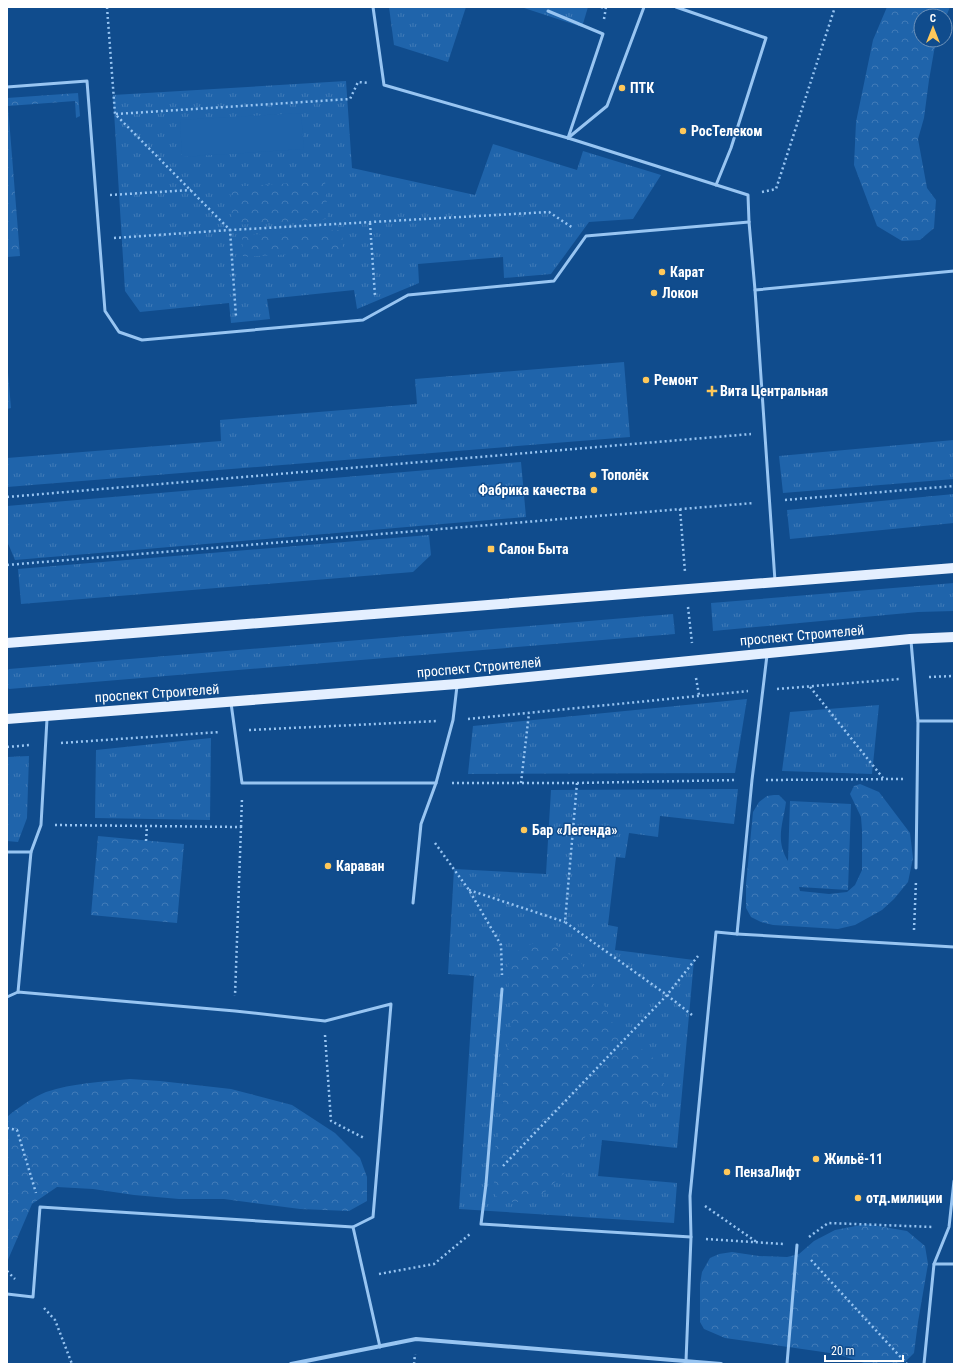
<svg xmlns="http://www.w3.org/2000/svg" width="961" height="1371" viewBox="0 0 961 1371" font-family="'Roboto Condensed',sans-serif">
<defs>
<pattern id="grass-tufts" width="24" height="20" patternUnits="userSpaceOnUse"><rect width="24" height="20" fill="#1f64ab"/><path d="M3 7l-1-3M5 7V3M7 7l1-3M15 17l-1-3M17 17v-4M19 17l1-3" fill="none" stroke="#417bb8"/></pattern>
<pattern id="forest-crowns" width="20" height="18" patternUnits="userSpaceOnUse"><rect width="20" height="18" fill="#1f64ab"/><path d="M2 6a3 3 0 1 1 6 0M12 15a3 3 0 1 1 6 0" fill="none" stroke="#417bb8"/></pattern>
</defs>
<rect width="100%" height="100%" fill="#104c8d"/>
<g fill="url(#grass-tufts)">
<polygon points="389,7 466,7 448,62 394,45"/>
<polygon points="521,7 588,7 582,27"/>
<polygon points="346,81 352,168 475,195 493,144 577,170 583,151 661,175 633,219 589,222 551,274 504,278 503,257 418,264 419,283 357,309 354,290 267,299 270,319 231,323 229,303 140,312 125,291 113,95"/>
<polygon points="624,362 630,437 7,487 7,458 221,441 220,420 417,404 415,379"/>
<polygon points="954,440 954,479 783,493 779,456"/>
<polygon points="521,462 526,517 15,560 7,541 7,506"/>
<polygon points="954,494 954,523 790,539 787,510"/>
<polygon points="429,535 431,555 413,572 21,604 18,569"/>
<polygon points="954,583 954,611 918,612 713,631 711,603"/>
<polygon points="673,614 675,634 9,689 7,687 7,671 9,669"/>
<polygon points="747,699 735,773 468,774 473,726"/>
<polygon points="879,705 872,774 782,771 790,712"/>
<polygon points="211,738 210,820 95,818 96,750"/>
<polygon points="29,756 27,818 18,842 7,841 7,757"/>
<polygon points="738,789 734,824 660,816 658,837 629,833 625,858 616,857 608,925 618,927 615,950 694,960 677,1148 602,1140 598,1176 677,1183 674,1223 459,1209 474,976 448,974 454,869 546,874 551,790"/>
</g>
<g fill="url(#forest-crowns)">
<polygon points="887,7 950,7 945,19 945,16 921,16 921,40 936,40 929,80 924,118 918,139 927,188 936,200 934,228 920,240 902,241 877,226 854,165 856,122 873,40"/>
<polygon points="78,93 80,116 76,118 75,101 8,106 20,256 7,257 7,98"/>
<polygon points="325,181 328,219 232,225 230,187"/>
<polygon points="342,230 343,251 243,257 242,235"/>
<polygon points="7,361 11,408 7,409"/>
<path d="M860,784L879,792L910,833L913,858L908,882L894,899L882,910L855,925L838,929L773,925L761,922L751,917L746,908V884L753,812L759,802L767,796L774,795H779L786,802C783,825 775,839 788,861L790,801L851,804L848,890L799,887L800,891L829,894L847,892L855,885L862,870V830L861,817L850,794L854,786Z"/>
<polygon points="98,836 184,844 177,923 91,915"/>
<polygon points="536,942 553,943 581,963 596,988 615,1028 658,1062 664,1076 664,1086 659,1096 650,1103 636,1108 618,1107 604,1110 591,1127 564,1173 543,1194 524,1202 504,1202 496,1196 491,1162 498,1137 503,1115 503,1077 511,1028 508,965 513,954 524,947"/>
<path d="M130,1079L160,1081L231,1089L292,1105L335,1133L360,1158L367,1177V1201L349,1211L300,1209L224,1199H179L134,1195L93,1189L57,1187L32,1204L7,1262V1117C16,1109 35,1096 46,1092C73,1083 102,1082 130,1079Z"/>
<polygon points="866,1224 907,1231 925,1246 928,1264 918,1322 914,1353 905,1362 892,1364 867,1364 837,1354 725,1338 704,1329 700,1322 700,1284 702,1272 710,1258 719,1254 732,1252 759,1256 787,1257 799,1254 814,1241 835,1230"/>
</g>
<polygon fill="#1f64ab" points="301,113 304,149 182,157 180,120"/>
<g fill="none" stroke-linecap="round" stroke-linejoin="round">
<g stroke="#98c5f2" stroke-width="2.5" stroke-dasharray="2 3" stroke-linecap="butt">
<polyline points="107,7 115,114 230,230 549,212 573,228"/>
<polyline points="601,7 605,8"/>
<polyline points="604,19 606,7"/>
<polyline points="116,114 350,99 358,82 369,83"/>
<polyline points="762,192 776,189 835,7"/>
<polyline points="110,195 191,190"/>
<polyline points="370,223 375,296"/>
<polyline points="114,238 230,230 236,317"/>
<polyline points="7,497 751,434"/>
<polyline points="785,500 954,486"/>
<polyline points="680,509 685,572"/>
<polyline points="7,565 754,503"/>
<polyline points="688,607 692,643"/>
<polyline points="929,677 954,676"/>
<polyline points="696,678 699,695"/>
<polyline points="810,687 883,778"/>
<polyline points="777,689 900,679"/>
<polyline points="468,719 748,691"/>
<polyline points="249,730 438,721"/>
<polyline points="61,743 220,732"/>
<polyline points="7,747 30,745"/>
<polyline points="766,780 903,779"/>
<polyline points="452,783 577,783 737,780"/>
<polyline points="521,783 529,713"/>
<polyline points="577,783 565,922 667,995 692,1015"/>
<polyline points="55,825 241,827 235,996"/>
<polyline points="241,827 242,798"/>
<polyline points="146,841 147,826"/>
<polyline points="435,843 469,890 501,945 502,975"/>
<polyline points="469,890 565,922"/>
<polyline points="914,930 916,881"/>
<polyline points="325,1035 331,1121 364,1138"/>
<polyline points="7,1128 17,1130 36,1193"/>
<polyline points="503,1166 667,995 698,956"/>
<polyline points="705,1206 758,1243"/>
<polyline points="809,1237 828,1223 934,1227"/>
<polyline points="706,1239 783,1244"/>
<polyline points="811,1260 907,1364"/>
<polyline points="7,1271 15,1279"/>
<polyline points="379,1274 434,1264 470,1234"/>
<polyline points="44,1308 55,1320 72,1364"/>
<polyline points="414,1364 415,1354"/>
</g>
<g stroke="#98c5f2" stroke-width="3">
<polyline points="373,7 384,85 568,138 748,195 749,222 755,290 775,581"/>
<polyline points="676,7 766,38 731,148 716,185"/>
<polyline points="548,11 603,34 568,138"/>
<polyline points="7,87 87,81 105,311 119,332 142,340 363,320 408,295 554,281 586,236 749,222"/>
<polyline points="568,138 607,106 644,7"/>
<polyline points="755,290 954,271"/>
<polyline points="911,641 918,721 916,868"/>
<polyline points="231,703 242,783 436,783"/>
<polyline points="918,721 954,721"/>
<polyline points="7,852 31,852"/>
<polyline points="413,903 421,824 436,783 453,720 457,686"/>
<polyline points="737,934 954,947"/>
<polyline points="502,989 486,1184 481,1224 691,1237"/>
<polyline points="18,992 31,852 41,825 47,719"/>
<polyline points="7,997 18,992 235,1011 325,1021 391,1004 373,1217 353,1227 380,1347"/>
<polyline points="934,1264 954,1264"/>
<polyline points="7,1294 33,1297 40,1207 353,1227"/>
<polyline points="686,1361 691,1237 690,1196 716,932 737,934 752,780 767,655"/>
<polyline points="787,1364 797,1245"/>
<polyline points="924,1364 934,1264 949,1227 954,1181"/>
</g>
<polyline stroke="#98c5f2" stroke-width="4" points="291,1364 416,1339 721,1364"/>
<g stroke="#e4efff" stroke-width="10">
<polyline points="7,643 954,568"/>
<polyline points="7,719 457,684 910,639 954,637"/>
</g>
</g>
<g fill="#ffc85a" stroke="#104c8d" stroke-width="1.5">
<circle cx="622" cy="88" r="4"/>
<circle cx="683" cy="131" r="4"/>
<circle cx="662" cy="272" r="4"/>
<circle cx="654" cy="293" r="4"/>
<circle cx="646" cy="380" r="4"/>
<path d="M710 385h4v4h4v4h-4v4h-4v-4h-4v-4h4z"/>
<circle cx="593" cy="475" r="4"/>
<circle cx="594" cy="490" r="4"/>
<rect x="487" y="545" width="8" height="8" rx="2"/>
<circle cx="524" cy="830" r="4"/>
<circle cx="328" cy="866" r="4"/>
<circle cx="816" cy="1159" r="4"/>
<circle cx="727" cy="1172" r="4"/>
<circle cx="858" cy="1198" r="4"/>
</g>
<g text-anchor="middle" dominant-baseline="central" stroke-width="3" stroke-linejoin="round" paint-order="stroke">
<g font-size="14" font-weight="bold" fill="#fff" stroke="#104c8d" text-anchor="start">
<text x="630" y="88">ПТК</text>
<text x="691" y="131">РосТелеком</text>
<text x="670" y="272">Карат</text>
<text x="662" y="293">Локон</text>
<text x="654" y="380">Ремонт</text>
<text x="720" y="391">Вита Центральная</text>
<text x="601" y="475">Тополёк</text>
<text x="586" y="490" text-anchor="end">Фабрика качества</text>
<text x="499" y="549">Салон Быта</text>
<text x="532" y="830">Бар «Легенда»</text>
<text x="336" y="866">Караван</text>
<text x="824" y="1159">Жильё-11</text>
<text x="735" y="1172">ПензаЛифт</text>
<text x="866" y="1198">отд.милиции</text>
</g>
<g font-size="14" fill="#fff" stroke="#104c8d">
<text transform="translate(802 635) rotate(-5)">проспект Строителей</text>
<text transform="translate(479 667) rotate(-5)">проспект Строителей</text>
<text transform="translate(157 693) rotate(-4)">проспект Строителей</text>
</g>
</g>
<rect width="961" height="1371" fill="none" stroke="#ffffff" stroke-width="16"/>
<g transform="translate(933 28)"><circle r="19" fill="#104c8d" stroke="#7094bb"/>
<path d="M0-3L7 15L0 10L-7 15Z" fill="#ffc85a"/>
<text y="-6" font-size="11" font-weight="bold" text-anchor="middle" fill="#ffffff">С</text>
</g>
<path d="M825 1355v6h78v-6" fill="none" stroke="#ffffff" stroke-width="2"/>
<text x="831" y="1355" font-size="12" fill="#ffffff" stroke="#104c8d" stroke-width="3" paint-order="stroke">20 m</text>
</svg>
